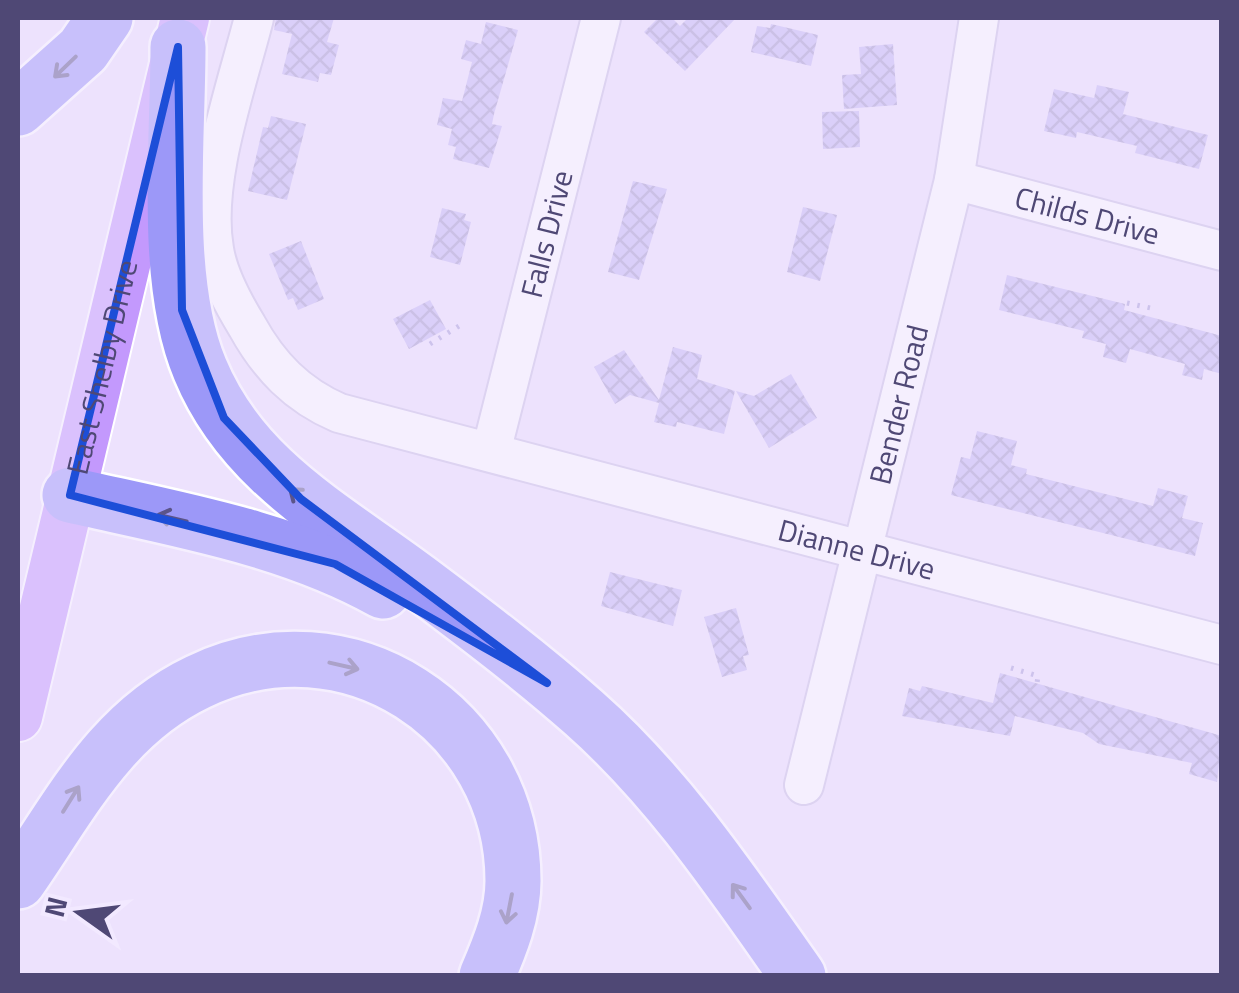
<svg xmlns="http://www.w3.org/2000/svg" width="1239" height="993" viewBox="0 0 1239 993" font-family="'Titillium Web',sans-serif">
<defs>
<pattern id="building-cross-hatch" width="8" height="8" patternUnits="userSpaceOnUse" patternTransform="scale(2.5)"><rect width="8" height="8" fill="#c4b9f3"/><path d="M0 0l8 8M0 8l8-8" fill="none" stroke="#a298c9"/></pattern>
</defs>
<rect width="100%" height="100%" fill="#ede2fd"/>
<g fill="url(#building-cross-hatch)">
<polygon points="276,18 334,18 327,42 339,45 331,75 320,73 318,82 282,74 292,34 274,30"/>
<polygon points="658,18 672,18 680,26 688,18 736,18 685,71 644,32"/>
<polygon points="486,22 518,30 494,114 492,124 502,126 489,168 453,159 456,147 448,145 452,129 437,125 443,98 462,101 472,62 461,59 466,40 481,44"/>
<polygon points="771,24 818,35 811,66 751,52 757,26 770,28"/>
<polygon points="893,44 897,105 844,109 842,75 861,74 859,47"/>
<polygon points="1097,85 1129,92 1123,114 1208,135 1199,169 1135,153 1137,146 1077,132 1076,138 1044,131 1054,89 1094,98"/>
<polygon points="859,111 860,147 823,149 822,112"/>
<polygon points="271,116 306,124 287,200 248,191 263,127 268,128"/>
<polygon points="633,181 667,189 639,280 608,272"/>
<polygon points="803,207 837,215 820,281 787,272"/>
<polygon points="442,208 466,214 464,220 471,222 460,265 430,257"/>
<polygon points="301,241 324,299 298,310 293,298 288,300 269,254"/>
<polygon points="1007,275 1125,304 1124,310 1222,336 1222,374 1204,369 1202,380 1182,375 1185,364 1130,349 1126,363 1103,357 1106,344 1082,338 1084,331 999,310"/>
<polygon points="430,300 446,329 409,349 393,319"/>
<polygon points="673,347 702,355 697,379 735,391 724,434 677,422 676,427 654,422 659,403 630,395 615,404 594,367 624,350 659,400"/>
<polygon points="791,374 817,418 769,448 736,391 754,396"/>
<polygon points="977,431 1017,441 1011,465 1027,469 1026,474 1153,506 1158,488 1188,496 1182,518 1203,523 1195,556 951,495 961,457 970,459"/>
<polygon points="610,572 682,590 673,626 601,606"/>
<polygon points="736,608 749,655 743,656 747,670 722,677 704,617"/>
<polygon points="1000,673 1222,736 1217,782 1189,774 1192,763 1099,744 1083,733 1015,716 1010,736 902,716 909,688 920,691 922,686 993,703"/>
</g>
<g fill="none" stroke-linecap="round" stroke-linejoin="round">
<g stroke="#c9c1e3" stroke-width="42">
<g id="minor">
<path id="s1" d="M254,18C237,85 202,181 214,249C218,276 233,303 247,326C269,366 297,395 339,413L1222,645"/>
<path id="s2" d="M954,180L1222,251"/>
<path id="s3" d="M491,452L601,18"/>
<path id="s4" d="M804,785L954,180L979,18"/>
</g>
</g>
<g stroke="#fff" stroke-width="52">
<g id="major">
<path id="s5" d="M18,717L185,18"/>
</g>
</g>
<g stroke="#fff" stroke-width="60">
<g id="highway">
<path d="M178,47C178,143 163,281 200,369C242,471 334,518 418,581C474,623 531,666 584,713C669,788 733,884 798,976"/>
<polyline points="18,108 83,50 105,18"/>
<path d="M70,495C176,519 288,538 383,591"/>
<path d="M18,881C71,805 110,724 198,682C346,610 513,718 513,881C513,914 500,946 487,976"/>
</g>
</g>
<g stroke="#a79dd7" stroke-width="5" stroke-dasharray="2.5 8" stroke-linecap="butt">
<polyline points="1127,303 1155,309"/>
<polyline points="430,344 459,326"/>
<polyline points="1011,668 1038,676 1037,683"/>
</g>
<use href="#minor" stroke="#fff" stroke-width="38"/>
<use href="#major" stroke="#c399fd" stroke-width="48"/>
<use href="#highway" stroke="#9c98f8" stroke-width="55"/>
</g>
<defs><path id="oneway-shaft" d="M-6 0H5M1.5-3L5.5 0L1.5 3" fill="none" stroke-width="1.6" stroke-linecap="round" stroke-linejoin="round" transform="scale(2.5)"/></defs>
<g stroke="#5b5489">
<use href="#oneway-shaft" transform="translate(65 67) rotate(136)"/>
<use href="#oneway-shaft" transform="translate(301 498) rotate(-141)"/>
<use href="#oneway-shaft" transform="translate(172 518) rotate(-167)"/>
<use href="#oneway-shaft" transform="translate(344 666) rotate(13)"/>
<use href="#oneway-shaft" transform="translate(71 799) rotate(-58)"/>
<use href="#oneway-shaft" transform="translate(741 896) rotate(-126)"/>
<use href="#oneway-shaft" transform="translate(509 909) rotate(101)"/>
</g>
<path d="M0 0H1239V993H0ZM178,47L182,310L224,418L301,499L547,683L335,564L70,495Z" fill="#ede2fd" fill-opacity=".55" fill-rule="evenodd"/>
<path fill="none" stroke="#1d4ed8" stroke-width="8" stroke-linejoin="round" d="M178,47L182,310L224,418L301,499L547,683L335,564L70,495Z"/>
<g text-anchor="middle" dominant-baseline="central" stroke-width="10" stroke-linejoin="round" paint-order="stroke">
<g font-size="30" fill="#4f4875" stroke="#f2e9ff">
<text stroke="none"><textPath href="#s2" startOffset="138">Childs Drive</textPath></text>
<text stroke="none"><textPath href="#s3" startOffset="225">Falls Drive</textPath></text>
<text stroke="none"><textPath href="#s5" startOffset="360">East Shelby Drive</textPath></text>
<text stroke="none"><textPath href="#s4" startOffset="392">Bender Road</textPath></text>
<text stroke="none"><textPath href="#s1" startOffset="985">Dianne Drive</textPath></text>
</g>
</g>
<rect width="1239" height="993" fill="none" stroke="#4f4875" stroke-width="40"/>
<g transform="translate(80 913) rotate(284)" stroke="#f2e9ff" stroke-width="8" paint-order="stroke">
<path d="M0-8L18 38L0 25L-18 38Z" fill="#4f4875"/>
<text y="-15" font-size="28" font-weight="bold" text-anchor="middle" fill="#4f4875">N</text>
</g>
</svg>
